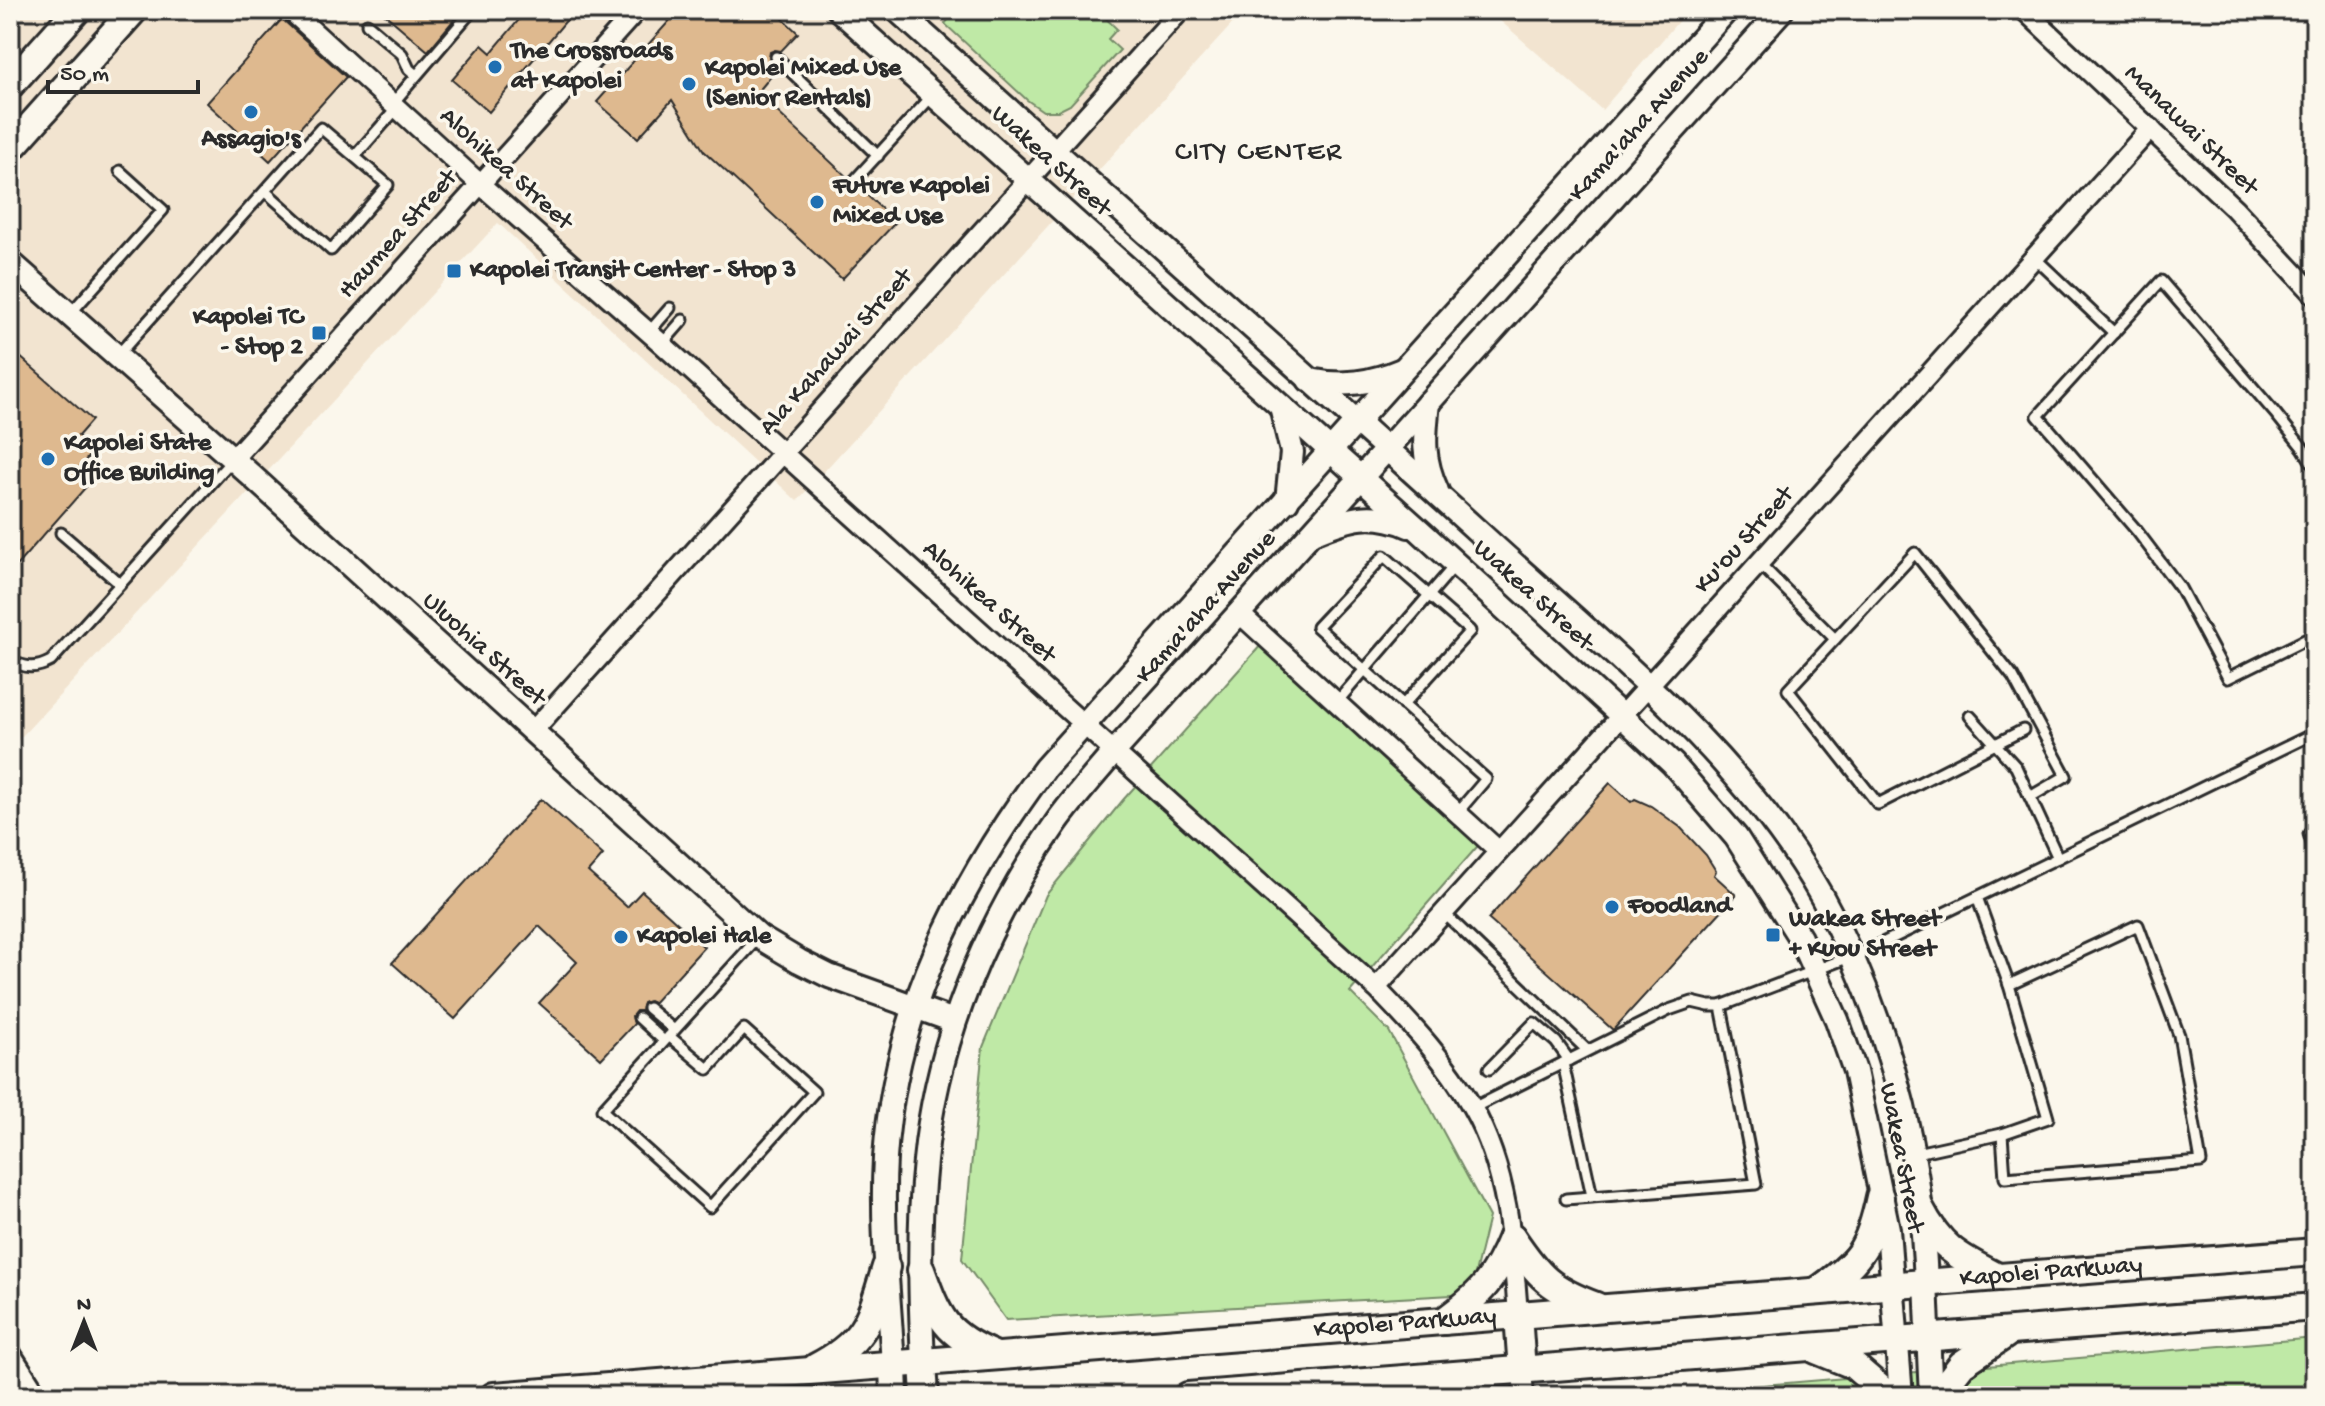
<svg xmlns="http://www.w3.org/2000/svg" width="2325" height="1406" viewBox="0 0 2325 1406" font-family="'Gochi Hand',sans-serif">
<rect width="100%" height="100%" fill="#fbf7ec"/>
<filter id="ink" filterUnits="userSpaceOnUse"><feTurbulence type="fractalNoise" baseFrequency=".0125" numOctaves="2"/><feDisplacementMap in="SourceGraphic" scale="16" xChannelSelector="R" yChannelSelector="G"/><feConvolveMatrix kernelMatrix="1 2 1 2 8 2 1 2 1" color-interpolation-filters="sRGB"/></filter>
<g filter="url(#ink)">
<g fill="#f2e4d0">
<polygon points="10,10 1245,10 797,501 498,223 10,749"/>
<polygon points="1488,10 1688,10 1602,110"/>
</g>
<g fill="#bfe9a6" stroke="#758a68" stroke-width="2">
<polygon points="956,10 1097,10 1117,29 1108,39 1120,50 1070,105 1058,111 1043,111 1027,100 945,24"/>
<polygon points="1262,644 1490,832 1350,992 1389,1031 1489,1217 1470,1294 1006,1320 962,1259 983,1047 1046,895 1123,800"/>
<polygon points="2315,1338 2315,1396 1634,1396"/>
</g>
<g fill="#deb98f" stroke="#2b2b2b" stroke-width="2">
<polygon points="380,10 462,10 428,51"/>
<polygon points="527,10 575,10 489,112 452,80 482,45 491,53"/>
<polygon points="679,10 791,10 783,19 798,33 781,51 775,50 770,52 769,58 771,62 765,69 772,75 757,93 847,177 846,183 849,188 854,189 858,187 896,222 842,279 704,151 672,100 638,138 597,102"/>
<polygon points="282,19 346,77 270,161 207,103"/>
<polygon points="10,348 92,420 78,436 94,450 79,468 92,480 10,573"/>
<polygon points="1610,783 1631,802 1635,799 1651,806 1680,827 1706,855 1716,871 1714,875 1736,895 1613,1030 1488,919"/>
<polygon points="541,799 603,855 588,872 627,907 642,891 704,947 653,1003 649,1001 643,1003 641,1011 636,1011 632,1016 634,1024 601,1059 539,1003 577,962 539,926 455,1019 392,963"/>
</g>
<g fill="none" stroke-linecap="round" stroke-linejoin="round">
<g stroke="#2b2b2b" stroke-width="15">
<g id="service">
<polyline points="367,24 402,54 409,69 416,75"/>
<polyline points="776,57 878,156"/>
<polyline points="393,103 470,13 470,10"/>
<polyline points="355,156 398,107"/>
<polyline points="853,182 933,95"/>
<polyline points="2035,258 2114,333"/>
<polyline points="69,315 163,210 120,171"/>
<polyline points="649,332 670,308"/>
<polyline points="662,344 683,320"/>
<polyline points="116,357 321,128 388,185 331,250 265,191"/>
<polyline points="2315,468 2303,448 2275,413 2161,281 2038,416 2137,531 2180,588 2228,678 2315,635"/>
<polyline points="61,533 120,584"/>
<polyline points="1759,563 1835,639"/>
<path d="M10,659C24,669 36,669 51,661L233,459"/>
<polyline points="1336,703 1456,564"/>
<polyline points="1403,705 1470,631 1384,556 1317,627 1486,779 1457,813"/>
<polyline points="1970,716 2016,767 2058,858"/>
<polyline points="2023,730 1878,804 1788,690 1915,553 2013,677 2066,776 2030,797"/>
<polyline points="2315,831 2309,834 2315,852"/>
<polyline points="1444,913 1587,1050"/>
<polyline points="648,1008 674,1030"/>
<polyline points="639,1018 664,1041"/>
<polyline points="669,1036 708,1069 744,1029 814,1092 710,1207 602,1110 759,937"/>
<polyline points="1563,1063 1592,1196"/>
<polyline points="1489,1069 1534,1023 1556,1042 1569,1060"/>
<polyline points="1473,1108 1669,1010 1692,1002 1709,1006 1721,1006 1868,950 2315,733"/>
<polyline points="2002,1134 2005,1178 2201,1162 2179,1035 2138,925 2009,985"/>
<polyline points="1912,1154 2002,1134 2048,1118 2009,985 1977,897"/>
<polyline points="1566,1199 1756,1184 1721,1006"/>
</g>
</g>
<g stroke="#2b2b2b" stroke-width="24">
<g id="minor">
<path d="M290,10L480,184L662,344L1376,988C1412,1025 1447,1062 1472,1107C1508,1170 1513,1245 1518,1315"/>
<polyline points="2024,10 2234,208 2315,295"/>
<polyline points="233,459 637,10"/>
<polyline points="1240,614 1499,851"/>
<polyline points="532,732 1181,10"/>
<polyline points="1376,988 2151,128"/>
<polyline points="10,1352 38,1396"/>
<polyline points="1522,1370 1524,1396"/>
<polyline points="10,1377 12,1396"/>
</g>
</g>
<g stroke="#2b2b2b" stroke-width="28">
<g id="tertiary">
<polyline points="839,10 1419,530 1622,716 1673,764 1736,837 1800,938 1837,1020 1855,1071 1888,1229 1901,1396"/>
<path d="M897,10C1092,185 1289,359 1483,536C1601,644 1743,756 1822,897C1870,983 1903,1083 1917,1179C1927,1250 1927,1324 1931,1396"/>
<polyline points="10,262 233,459 759,937 799,961 829,976 954,1021"/>
<path d="M1309,380C1343,387 1371,383 1402,370"/>
<path d="M1428,403C1424,437 1422,459 1437,491"/>
<polyline points="1282,410 1292,452 1287,501"/>
<path d="M1315,532C1350,517 1373,511 1409,526"/>
<path d="M923,1362C920,1296 918,1227 925,1161C937,1039 986,923 1056,823C1073,799 1094,776 1114,752L1782,10"/>
<path d="M893,1365C889,1296 881,1226 885,1158C895,1010 958,885 1045,768L1727,10"/>
</g>
</g>
<g stroke="#2b2b2b" stroke-width="32">
<g id="secondary">
<polyline points="10,85 77,10"/>
<polyline points="10,149 134,10"/>
<path d="M1920,1208C1941,1249 1959,1257 1998,1277"/>
<path d="M1512,1237C1539,1277 1550,1289 1596,1306"/>
<path d="M921,1270C938,1317 945,1335 994,1355"/>
<path d="M1817,1291C1860,1261 1869,1249 1880,1197"/>
<polyline points="1518,1315 1522,1370"/>
<path d="M1444,1321C1481,1294 1495,1279 1512,1237"/>
<polyline points="1816,1350 1853,1365 1889,1396"/>
<polyline points="923,1362 925,1396"/>
<polyline points="893,1365 894,1396"/>
<path d="M816,1367C868,1340 870,1318 886,1267"/>
<path id="s1" d="M494,1396L2315,1252"/>
<polyline points="1188,1396 2315,1307"/>
<polyline points="1937,1396 1962,1364 2005,1335"/>
</g>
</g>
<use href="#service" stroke="#fbf7ec" stroke-width="9"/>
<use href="#minor" stroke="#fbf7ec" stroke-width="18"/>
<use href="#tertiary" stroke="#fbf7ec" stroke-width="22"/>
<use href="#secondary" stroke="#fbf7ec" stroke-width="26"/>
</g>
</g>
<g fill="#1f6fb2" stroke="#fbf7ec" stroke-width="3">
<circle cx="495" cy="67" r="8"/>
<circle cx="689" cy="84" r="8"/>
<circle cx="251" cy="112" r="8"/>
<circle cx="817" cy="202" r="8"/>
<rect x="446" y="263" width="16" height="16" rx="4"/>
<rect x="311" y="325" width="16" height="16" rx="4"/>
<circle cx="48" cy="459" r="8"/>
<circle cx="1612" cy="907" r="8"/>
<rect x="1765" y="927" width="16" height="16" rx="4"/>
<circle cx="621" cy="937" r="8"/>
</g>
<g text-anchor="middle" dominant-baseline="central" stroke-width="7" stroke-linejoin="round" paint-order="stroke">
<g font-size="26" font-weight="bold" fill="#2b2b2b" stroke="#fbf7ec" text-anchor="start">
<text x="511" y="52">The Crossroads<tspan x="511" dy="30">at Kapolei</tspan></text>
<text x="705" y="69">Kapolei Mixed Use<tspan x="705" dy="30">(Senior Rentals)</tspan></text>
<text x="251" y="140" text-anchor="middle">Assagio's</text>
<text x="833" y="187">Future Kapolei<tspan x="833" dy="30">Mixed Use</tspan></text>
<text x="470" y="271">Kapolei Transit Center - Stop 3</text>
<text x="303" y="318" text-anchor="end">Kapolei TC<tspan x="303" dy="30">- Stop 2</tspan></text>
<text x="64" y="444">Kapolei State<tspan x="64" dy="30">Office Building</tspan></text>
<text x="1628" y="907">Foodland</text>
<text x="1789" y="920">Wakea Street<tspan x="1789" dy="30">+ Kuou Street</tspan></text>
<text x="637" y="937">Kapolei Hale</text>
</g>
<g font-size="26" fill="#2b2b2b" stroke="#fbf7ec">
<text transform="translate(1640 126) rotate(-48)">Kama'aha Avenue</text>
<text transform="translate(2190 131) rotate(44)">Manawai Street</text>
<text transform="translate(1050 162) rotate(42)">Wakea Street</text>
<text transform="translate(505 170) rotate(42)">Alohikea Street</text>
<text transform="translate(399 235) rotate(-48)">Haumea Street</text>
<text transform="translate(837 353) rotate(-48)">Ala Kahawai Street</text>
<text transform="translate(1745 541) rotate(-48)">Ku'ou Street</text>
<text transform="translate(1532 596) rotate(42)">Wakea Street</text>
<text transform="translate(988 603) rotate(42)">Alohikea Street</text>
<text transform="translate(1207 608) rotate(-48)">Kama'aha Avenue</text>
<text transform="translate(483 650) rotate(42)">Uluohia Street</text>
<text transform="translate(1900 1158) rotate(79)">Wakea Street</text>
<text stroke="none"><textPath href="#s1" startOffset="1562">Kapolei Parkway</textPath></text>
<text stroke="none"><textPath href="#s1" startOffset="914">Kapolei Parkway</textPath></text>
</g>
<g font-size="28" letter-spacing="2" fill="#2b2b2b" stroke="#fbf7ec">
<text x="1259" y="153">CITY CENTER</text>
</g>
</g>
<rect width="2325" height="1406" fill="none" stroke="#fbf7ec" stroke-width="40"/>
<rect x="20" y="20" width="2285" height="1366" fill="none" stroke="#2b2b2b" stroke-width="3" filter="url(#ink)"/>
<g transform="translate(84 1322)" stroke="#fbf7ec" stroke-width="6" paint-order="stroke">
<path d="M0-6L14 30L0 20L-14 30Z" fill="#2b2b2b"/>
<text y="-12" font-size="22" font-weight="bold" text-anchor="middle" fill="#2b2b2b">N</text>
</g>
<path d="M48 80v12h150v-12" fill="none" stroke="#2b2b2b" stroke-width="4"/>
<text x="60" y="80" font-size="24" fill="#2b2b2b" stroke="#fbf7ec" stroke-width="6" paint-order="stroke">50 m</text>
</svg>
